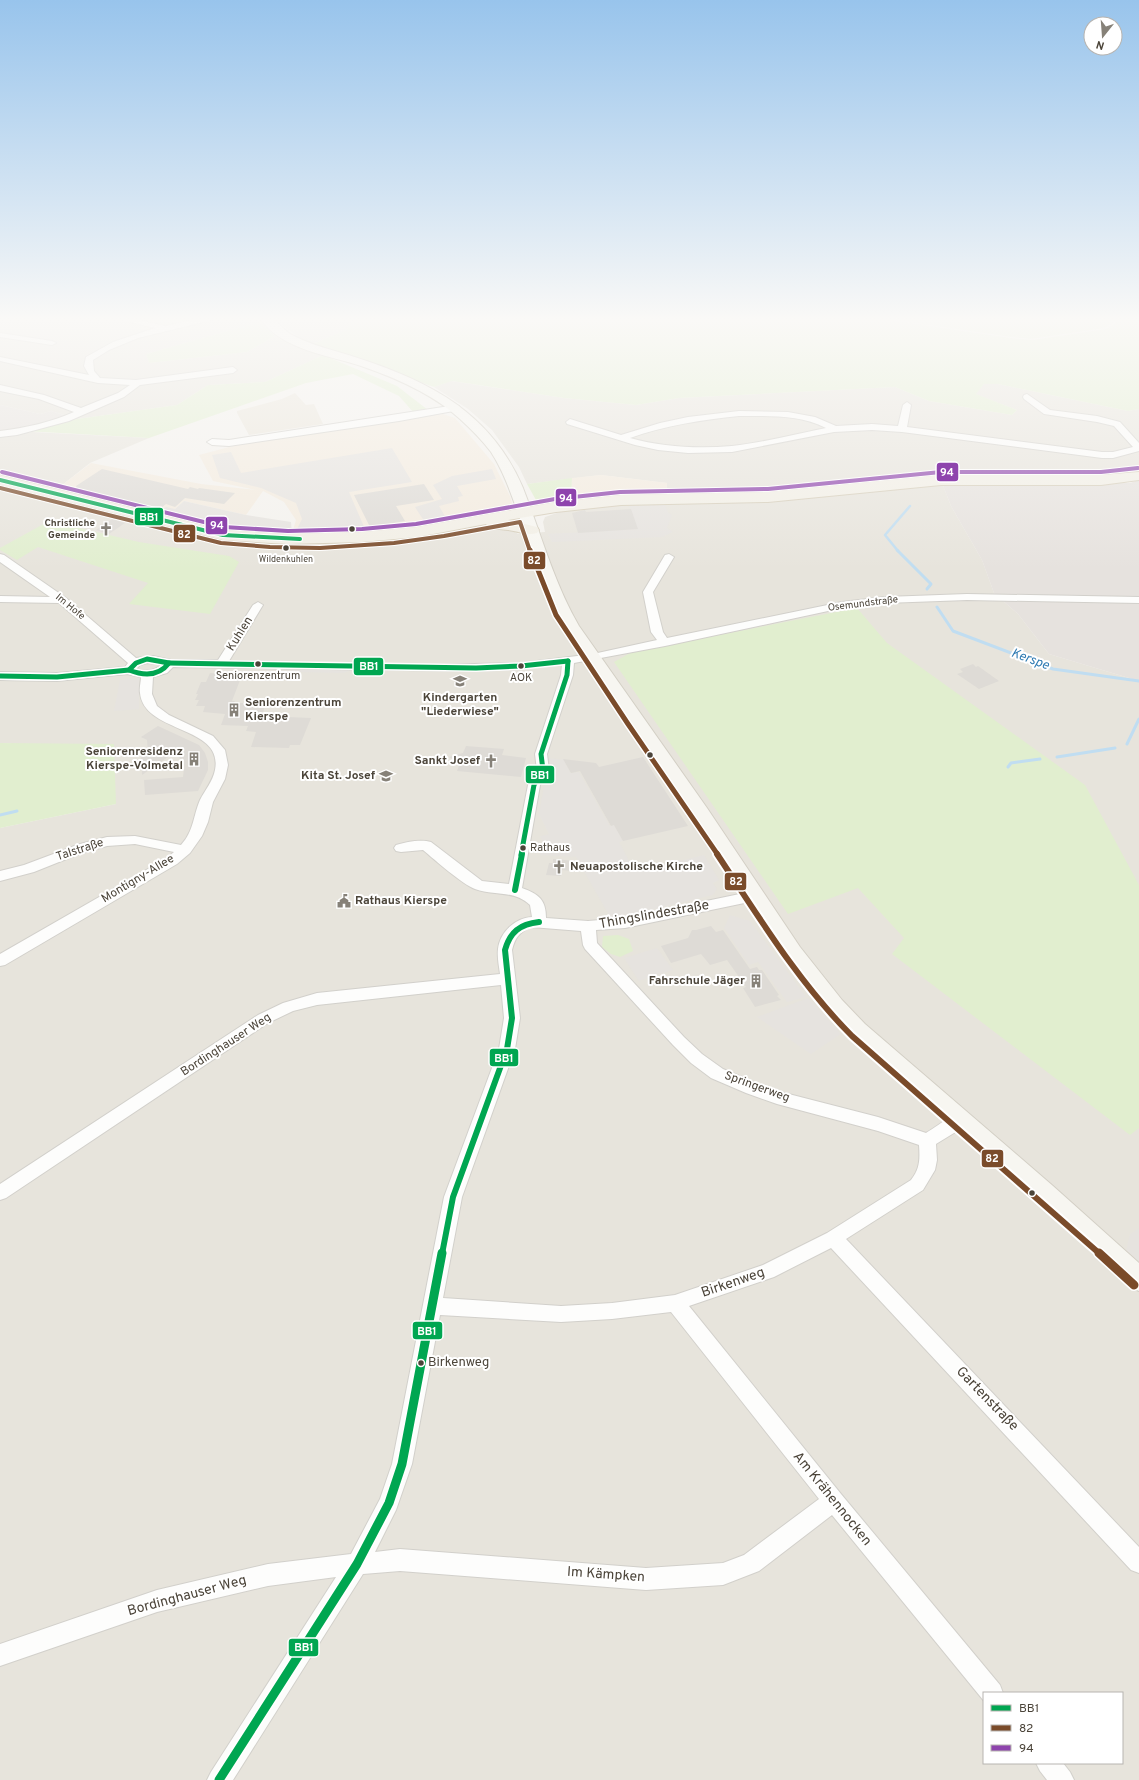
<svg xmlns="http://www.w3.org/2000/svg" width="1139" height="1780" viewBox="0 0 1139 1780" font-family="Overpass,sans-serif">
<rect width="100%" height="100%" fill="#f4f2ee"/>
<g fill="#e7e4dc" fill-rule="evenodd">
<polygon points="0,320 259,320 260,322 146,354 149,363 247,352 275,336 323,355 265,382 208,385 177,405 77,419 51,411 40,414 0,405"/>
<polygon points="275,320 353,320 345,330 313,344 303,340"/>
<polygon points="451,381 564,398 636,405 679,398 895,387 929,401 1012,415 1017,410 975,394 984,384 998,384 1128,411 1139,409 1139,471 1120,476 940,477 891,479 839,487 755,494 666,494 667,483 601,475 527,484 519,467 492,430 468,409 434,387"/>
<polygon points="32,432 149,438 90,463 57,489 0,476 0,437"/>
<path d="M942,483L951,506L982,560L994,593L1018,614L1049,654L1139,681V1780H0V828L116,804L10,743H0V486L227,542L297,546L368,542L495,529L512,530L518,534L545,532L543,522L545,517L563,511L594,506L670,503L747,502L804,499ZM984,1693H1122V1763H984Z"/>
</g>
<g fill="#f3ebdf">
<polygon points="443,414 455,418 494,464 510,496 512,503 507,510 424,525 368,532 292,534 296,520 284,502 263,491 246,515 184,501 175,509 156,515 57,489 91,463 201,484 256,490 213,481 199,455 233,446"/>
<polygon points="601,475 667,483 666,494 571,500 572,478"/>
</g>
<g fill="#e6e2de">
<polygon points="0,405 40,414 51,411 77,419 25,431 0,434"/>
<polygon points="1139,480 1139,681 1049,654 1018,614 994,593 982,560 951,506 942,483 1130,483"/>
</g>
<polygon fill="#eae5da" points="295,393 306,405 314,404 323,424 249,435 237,413 237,411 282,399"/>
<g fill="#e1eecf">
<polygon points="133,320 203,320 167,326"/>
<polygon points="353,320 888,320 1011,338 1032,340 1106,329 1121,320 1139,320 1139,409 1128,411 998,384 984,384 976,394 1017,410 1012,415 929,401 895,387 679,398 636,405 564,398 452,381 434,387 313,344 345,330"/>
<polygon points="896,320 1118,320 1104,328 1031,339 1011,337"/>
<polygon points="260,322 275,336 247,352 149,363 146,354"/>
<polygon points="323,355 397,386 428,410 414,413 399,396 353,374 306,383 149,438 25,431 77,419 177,405 208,385 265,382"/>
<polygon points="572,478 571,500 548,502 536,500 527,484"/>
<polygon points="49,521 139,542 229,556 239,562 210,614 129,604 148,583 38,547 17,560 0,550 0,548"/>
<polygon points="857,608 887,643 1085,785 1139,885 1139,1128 1130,1135 892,954 904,938 858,888 788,914 614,662 632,652"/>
<polygon points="0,743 114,744 116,804 0,828"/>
<polygon points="618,935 629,939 633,951 620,957 611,954 602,947 603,936"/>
</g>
<g fill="#e6e3df">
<polygon points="392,448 412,482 349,492 365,529 342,532 315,533 296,531 302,519 296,503 261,488 220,478 212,455 231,452 241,473"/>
<polygon points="492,469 496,479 457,486 463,496 458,497 459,501 439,506 446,518 426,524 415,507 442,499 433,485 452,476"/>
<polygon points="184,501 246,515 291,522 292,534 234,534 156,515 166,507 175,509"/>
<polygon points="665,505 668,512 672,515 667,528 673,532 662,537 552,542 548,534 637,529 629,506"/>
<polygon points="260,666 356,668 344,673 295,672 290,670 258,670"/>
<polygon points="139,678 139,709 114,711 120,680"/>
<polygon points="549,758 567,760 566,764 571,773 579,772 610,826 614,825 623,841 619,842 635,872 704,855 719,880 713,883 717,889 713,895 647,911 610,917 576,857 540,855 543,842 540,836 549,834 539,814"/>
<polygon points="730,915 750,921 806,997 787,1002 758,962 749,965 724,928"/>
<polygon points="657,948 673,970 639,981 624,958"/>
<polygon points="808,998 841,1034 811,1054 757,1017"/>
<polygon points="1139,1228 1139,1261 1133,1259 1126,1251 1130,1234"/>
</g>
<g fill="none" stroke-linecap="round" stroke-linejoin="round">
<polyline stroke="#c0ddf1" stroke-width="2.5" points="898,551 885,535 910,506"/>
<g stroke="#c0ddf1" stroke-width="3">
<polyline points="897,550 931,584 927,589"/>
<polyline points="937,607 953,631 1053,669 1139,681"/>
<polyline points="1127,744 1139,719"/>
<polyline points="1057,757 1115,748"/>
<polyline points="1008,767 1011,763 1040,759"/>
<polyline points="0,815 17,811"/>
</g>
</g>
<g fill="#dedbd6">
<polygon points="102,469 188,489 190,487 198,489 199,488 235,493 224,504 185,498 175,507 166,504 157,511 78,492 76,486"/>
<polygon points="424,484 434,500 396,506 405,521 370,527 354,495"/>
<polygon points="631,509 638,529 578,533 572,513 585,510 586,512"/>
<polygon points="112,519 125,523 109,534 96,530"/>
<polygon points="973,664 976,667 978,666 999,681 979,689 957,674 963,672 960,669"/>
<polygon points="210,673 242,675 232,701 235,701 234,703 249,703 252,705 265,706 262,716 311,718 300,745 290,745 289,748 251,747 256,732 246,731 248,726 221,725 225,714 203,712 205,706 196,706 199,700 195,700 198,694 196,694 201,682 206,682"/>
<polygon points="158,726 199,745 205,753 208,762 208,770 198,791 145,795 144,780 183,777 184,768 183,762 175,752 142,775 141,756 148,752 147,740 141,737"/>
<polygon points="466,746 504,749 502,755 526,758 521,777 457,771 460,763 449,757 463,753"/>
<polygon points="643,757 688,826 623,841 614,825 611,826 580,771 571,773 563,759 596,763 599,767"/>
<polygon points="553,859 575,861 573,871 562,870 561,876 546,875 549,863 553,863"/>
<polygon points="711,926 716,932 723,930 750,969 757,967 759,970 762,970 779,995 777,996 781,1000 755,1007 743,988 746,987 727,960 710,965 701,954 671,963 661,946 688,938 692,930 696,930"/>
</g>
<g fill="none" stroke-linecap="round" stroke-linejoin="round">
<g stroke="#d2d0cb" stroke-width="2">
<g id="minor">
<path d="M122,320H139L165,326L193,320H212L138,338L109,350L93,360L94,371L100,378L136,380L233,367L237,370L233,373L140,385L124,397L69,421L17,435L0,437V431C25,428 52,422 74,412L39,399L0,391V385L44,395L81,408L118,393L130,385L98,383L0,361V357L89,375L84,366L86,357L113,342L155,328Z"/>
<polygon points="0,333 52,341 56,343 52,345 0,337"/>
<path d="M1027,394L1050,410L1097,416L1120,422L1139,443V451L1113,458H1102L902,432L872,430L834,432L732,452L688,453L658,450L635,445L567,424L566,422L570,419L621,435L660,423L688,417L739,411L788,412L815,417L836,426L872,424L898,426L903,405L907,402L911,405L907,427L1102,452H1113L1133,447L1114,426L1097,422L1044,414L1024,399L1023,397L1024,395ZM739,416C768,416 799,414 826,428C796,434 761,443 732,446C698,449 662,447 630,438C666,425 702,420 739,416Z"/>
<polygon points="456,405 459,406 460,408 459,410 399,421 229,446 212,445 207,442 212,439 229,440"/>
<path d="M0,554L4,555L66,598L136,658L153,656L171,660H218L253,605L258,602L263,605L229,661L425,665L521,663L593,654L657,640L651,632L643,592L665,555L669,554L674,557L653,592L663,632L667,638L842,602L885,597L967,594L1139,597V603L967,600L885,603L842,608L665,646L574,663L573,675L547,754L549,770L540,785L522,888C539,894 546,900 546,918L588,921L625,918L754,891L759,893L761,896L759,899L754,901L625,928L596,930L597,943L684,1037L702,1054L723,1069L758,1084L777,1091L878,1117L926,1133C937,1127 954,1111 967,1115L969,1120L967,1125L936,1144L937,1160L935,1170L923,1190L846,1239L1139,1547V1573L1131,1570L831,1248L774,1277L689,1306L841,1494L1000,1685L1003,1693H984V1701L832,1515L759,1571L723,1585L646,1590L400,1571L363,1574L233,1780H207L211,1772L336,1577L268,1586L157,1612L0,1666V1644L157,1590L268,1564L351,1554L380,1499L392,1464L444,1197L499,1049L504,1018L501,985L317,1005L293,1011L268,1023L6,1198L0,1200V1184L258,1015L283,1003L317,993L500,974C499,966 497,957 498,949C500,932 515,918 532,917L530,905C514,890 495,896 475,889C462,884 435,860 423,850L401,852L396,851L394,848L396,845C406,842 421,839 431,842L482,881L509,884L528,785L537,770L535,754L561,675L562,664L521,669L476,671L173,667L167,673L153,677L152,694L157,706L169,715L213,736L225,750L228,765L225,779L213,802L208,822L202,836L190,853L177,864L5,965L0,966V954L167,858L174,852L135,844L107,846L79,854L34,872L0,881V871L24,865L80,844L107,837L135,836L181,845C194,831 193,816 200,800C205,790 213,781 215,770C224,725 144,734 140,693C139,688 141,682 141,677L127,674L57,681L0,680V672L57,673L125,667L128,663L59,603L0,602V596L50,597L0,562ZM147,663L162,664C155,671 145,672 136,669L140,665ZM531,927L581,931L583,945L585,949L673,1045L691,1063L711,1078L746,1093L777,1104L878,1131L919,1145C920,1159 920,1169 911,1180L827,1233L763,1265L675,1295L612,1303L561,1306L443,1298L462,1197L515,1049L520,1018L512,950C515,938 519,932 531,927ZM671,1312L819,1499L744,1555L723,1563L646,1568L400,1549L375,1552L396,1510L412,1464L440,1315L561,1322L612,1319Z"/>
<polygon points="1036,1763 1063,1763 1070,1772 1074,1780 1047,1780 1040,1771"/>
</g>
</g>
<g stroke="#d3cfc5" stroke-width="2">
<path id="secondary" d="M261,320C264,320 270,319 273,320C278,322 286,332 292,335C306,342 320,347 335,351C416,375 488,405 523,488C541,534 554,583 579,626L707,808L800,947L842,1000L865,1024L1053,1186L1139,1263V1291L1130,1287L1035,1200L849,1036L826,1011L785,958L693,816L563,626C544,593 532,555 520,519C512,496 504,472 491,452C482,440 471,429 460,419C433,394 396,378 361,366C328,355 283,350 261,320Z"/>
</g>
<g stroke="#d6cebb" stroke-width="2">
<path id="primary" d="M1139,472V480L1101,485H941L768,502L621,505L556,512L508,520L537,527L539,530L537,533C527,536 518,531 508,530C501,529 495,529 488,527L486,524L417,537L362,542L288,544L223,540L0,485V475L223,530L288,534L362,532L417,527L556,502L621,495L768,492L941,475H1101Z"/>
</g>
<use href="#minor" fill="#fdfdfc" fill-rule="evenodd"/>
<use href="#secondary" fill="#f7f6f1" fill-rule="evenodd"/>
<use href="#primary" fill="#f2efe6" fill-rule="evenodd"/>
<g stroke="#fff" stroke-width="6">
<polyline id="bus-1-far3" points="0,480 223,535 300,539"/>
</g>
<g stroke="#fff" stroke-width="8">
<g id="bus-1-far2">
<path d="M147,659L169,663C159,676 144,676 129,670L136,663Z"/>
<polyline points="169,663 476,668 521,666 568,661"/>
<polyline points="0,676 57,677 129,670"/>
<polyline points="521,855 534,785 543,770 541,754 567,675 568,661"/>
</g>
</g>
<g stroke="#fff" stroke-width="10">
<g id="bus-1-far1">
<polyline points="515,890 522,854"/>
<path d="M442,1254L453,1197L507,1049L512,1018L505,950C510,932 520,924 539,922"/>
</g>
</g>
<g stroke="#fff" stroke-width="12">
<polyline id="bus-1" points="219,1780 357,1564 389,1503 402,1464 442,1253"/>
</g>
<g stroke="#fff" stroke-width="6">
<polyline id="bus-2-far3" points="0,488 221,543 270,547 320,548 394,543 444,536 520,522 530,551"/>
</g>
<g stroke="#fff" stroke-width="8">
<polyline id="bus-2-far2" points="530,550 556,615 628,724 718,855"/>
</g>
<g stroke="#fff" stroke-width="10">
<path id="bus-2-far1" d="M717,854C759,917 798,982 852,1036L1100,1254"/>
</g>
<g stroke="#fff" stroke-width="12">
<polyline id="bus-2" points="1099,1253 1134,1285"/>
</g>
<g stroke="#fff" stroke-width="6">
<polyline id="bus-3" points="2,472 224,527 288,531 362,529 416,524 555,499 620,492 768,489 941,472 1101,472 1138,468"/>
</g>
<use href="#bus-1-far3" stroke="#00a651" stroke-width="4"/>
<use href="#bus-1-far2" stroke="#00a651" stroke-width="5"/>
<use href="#bus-1-far1" stroke="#00a651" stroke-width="6"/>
<use href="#bus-1" stroke="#00a651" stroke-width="9"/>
<use href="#bus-2-far3" stroke="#7a4b2a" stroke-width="4"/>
<use href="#bus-2-far2" stroke="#7a4b2a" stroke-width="5"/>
<use href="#bus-2-far1" stroke="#7a4b2a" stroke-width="6"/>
<use href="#bus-2" stroke="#7a4b2a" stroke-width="9"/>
<use href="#bus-3" stroke="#8e44ad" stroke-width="4"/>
</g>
<linearGradient id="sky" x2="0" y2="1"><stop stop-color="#98c4ec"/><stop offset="0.56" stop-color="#faf9f7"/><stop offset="1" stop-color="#faf9f7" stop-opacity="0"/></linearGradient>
<rect width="1139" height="570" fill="url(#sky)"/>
<defs>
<g id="church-bare" transform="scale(1.08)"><path d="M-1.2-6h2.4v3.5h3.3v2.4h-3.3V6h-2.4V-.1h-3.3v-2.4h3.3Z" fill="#868178" stroke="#fff" stroke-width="2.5" paint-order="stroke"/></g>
<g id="school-bare" transform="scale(1.08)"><path d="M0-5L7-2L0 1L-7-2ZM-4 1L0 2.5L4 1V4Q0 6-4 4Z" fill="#868178" stroke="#fff" stroke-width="2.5" paint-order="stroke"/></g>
<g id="building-bare" transform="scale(1.08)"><path d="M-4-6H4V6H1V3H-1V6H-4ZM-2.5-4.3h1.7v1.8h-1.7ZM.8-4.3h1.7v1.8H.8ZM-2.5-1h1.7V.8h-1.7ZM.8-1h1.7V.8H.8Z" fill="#868178" stroke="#fff" stroke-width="2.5" paint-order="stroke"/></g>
<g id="civic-bare" transform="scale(1.08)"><path d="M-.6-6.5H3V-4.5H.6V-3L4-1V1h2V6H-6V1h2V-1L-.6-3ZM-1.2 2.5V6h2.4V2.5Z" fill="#868178" stroke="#fff" stroke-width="2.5" paint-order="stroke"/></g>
</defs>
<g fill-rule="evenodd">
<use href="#church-bare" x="106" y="529"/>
<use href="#school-bare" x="460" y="681"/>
<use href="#building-bare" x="234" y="710"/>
<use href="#building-bare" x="194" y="759"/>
<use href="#church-bare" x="491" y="761"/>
<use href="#school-bare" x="386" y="776"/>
<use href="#church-bare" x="559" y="867"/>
<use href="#civic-bare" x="344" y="901"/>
<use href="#building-bare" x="756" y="981"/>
</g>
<g fill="#4b4439" stroke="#fff" stroke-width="1.5">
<circle cx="352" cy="529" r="3.5"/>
<circle cx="286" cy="548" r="3.5"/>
<circle cx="258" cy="664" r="3.5"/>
<circle cx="521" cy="666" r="3.5"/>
<circle cx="650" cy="755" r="3.5"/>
<circle cx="523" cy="848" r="3.5"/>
<circle cx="1032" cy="1193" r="3.5"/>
<circle cx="421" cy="1363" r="3.5"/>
</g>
<g text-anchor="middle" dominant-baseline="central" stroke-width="4" stroke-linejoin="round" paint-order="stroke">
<g font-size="9" fill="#4b4439" stroke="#fff">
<text x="286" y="559">Wildenkuhlen</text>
</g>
<g font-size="10" font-weight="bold" fill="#4b4439" stroke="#fff" text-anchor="end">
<text x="95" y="523">Christliche<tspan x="95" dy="12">Gemeinde</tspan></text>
</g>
<g font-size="10" fill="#4b4439" stroke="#fff">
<text transform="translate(863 604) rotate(-7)">Osemundstraße</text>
<text transform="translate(70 607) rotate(39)">Im Hofe</text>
</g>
<g font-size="11" fill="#4b4439" stroke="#fff">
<text x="258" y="676">Seniorenzentrum</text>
<text x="521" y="678">AOK</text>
<text x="530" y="848" text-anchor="start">Rathaus</text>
</g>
<g font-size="12" fill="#4b4439" stroke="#fff">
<text transform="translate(240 634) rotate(-58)">Kuhlen</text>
<text transform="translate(80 850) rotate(-18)">Talstraße</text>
<text transform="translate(138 879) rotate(-31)">Montigny-Allee</text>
<text transform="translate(226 1045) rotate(-33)">Bordinghauser Weg</text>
<text transform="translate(757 1087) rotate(20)">Springerweg</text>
</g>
<g font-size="12" font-weight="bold" fill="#4b4439" stroke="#fff" text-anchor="end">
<text x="460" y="698" text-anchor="middle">Kindergarten<tspan x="460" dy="14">"Liederwiese"</tspan></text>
<text x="245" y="703" text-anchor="start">Seniorenzentrum<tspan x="245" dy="14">Kierspe</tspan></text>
<text x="183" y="752">Seniorenresidenz<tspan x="183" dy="14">Kierspe-Volmetal</tspan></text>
<text x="480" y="761">Sankt Josef</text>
<text x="375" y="776">Kita St. Josef</text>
<text x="570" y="867" text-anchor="start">Neuapostolische Kirche</text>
<text x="355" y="901" text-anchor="start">Rathaus Kierspe</text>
<text x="745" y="981">Fahrschule Jäger</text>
</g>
<g font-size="13" font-style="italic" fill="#2e7ab2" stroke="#fff">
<text transform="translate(1030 660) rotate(20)">Kerspe</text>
</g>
<g font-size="13" fill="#4b4439" stroke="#fff" text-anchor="start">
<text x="428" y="1363">Birkenweg</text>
</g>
<g font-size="14" fill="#4b4439" stroke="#fff">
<text transform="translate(654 915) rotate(-10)">Thingslindestraße</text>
<text transform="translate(733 1283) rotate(-19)">Birkenweg</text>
<text transform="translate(987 1399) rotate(46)">Gartenstraße</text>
<text transform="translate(832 1499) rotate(51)">Am Krähennocken</text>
<text transform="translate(606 1575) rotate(4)">Im Kämpken</text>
<text transform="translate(187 1596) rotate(-15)">Bordinghauser Weg</text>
</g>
</g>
<g stroke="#fff" stroke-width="1.5">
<rect x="936" y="462" width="23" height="20" rx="4" fill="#8e44ad"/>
<rect x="555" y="488" width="22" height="19" rx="4" fill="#8e44ad"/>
<rect x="134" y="507" width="30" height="19" rx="4" fill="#00a651"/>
<rect x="205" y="516" width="23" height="19" rx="4" fill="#8e44ad"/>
<rect x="173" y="524" width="23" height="19" rx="4" fill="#7a4b2a"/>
<rect x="523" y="551" width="23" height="19" rx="4" fill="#7a4b2a"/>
<rect x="353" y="657" width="31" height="19" rx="4" fill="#00a651"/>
<rect x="525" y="765" width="30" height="19" rx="4" fill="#00a651"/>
<rect x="724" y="872" width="23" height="19" rx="4" fill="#7a4b2a"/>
<rect x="489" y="1048" width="30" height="19" rx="4" fill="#00a651"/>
<rect x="981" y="1149" width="23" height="19" rx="4" fill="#7a4b2a"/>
<rect x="412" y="1321" width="31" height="19" rx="4" fill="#00a651"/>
<rect x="288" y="1638" width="31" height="19" rx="4" fill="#00a651"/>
</g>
<g font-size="11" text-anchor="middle" font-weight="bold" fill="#fff">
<text x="947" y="476">94</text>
<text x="566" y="502">94</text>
<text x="149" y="521">BB1</text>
<text x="217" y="529">94</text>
<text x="184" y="538">82</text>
<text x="534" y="564">82</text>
<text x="369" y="670">BB1</text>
<text x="540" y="779">BB1</text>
<text x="736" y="885">82</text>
<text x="504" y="1062">BB1</text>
<text x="992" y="1162">82</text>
<text x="427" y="1335">BB1</text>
<text x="304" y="1651">BB1</text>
</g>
<rect x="983" y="1692" width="140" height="72" fill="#ffffff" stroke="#b7b4b0"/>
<rect x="991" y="1705" width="20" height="6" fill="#00a651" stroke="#b7b4b0"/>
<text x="1019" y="1712" font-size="12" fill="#4b4439">BB1</text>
<rect x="991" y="1725" width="20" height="6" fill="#7a4b2a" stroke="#b7b4b0"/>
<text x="1019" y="1732" font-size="12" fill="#4b4439">82</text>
<rect x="991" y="1745" width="20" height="6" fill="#8e44ad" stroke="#b7b4b0"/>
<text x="1019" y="1752" font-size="12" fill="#4b4439">94</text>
<g transform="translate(1103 36) rotate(197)"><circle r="19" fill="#ffffff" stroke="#b7b4b0"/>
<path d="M0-3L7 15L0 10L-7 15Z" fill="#868178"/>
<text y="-6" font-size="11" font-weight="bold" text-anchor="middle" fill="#4b4439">N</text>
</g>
</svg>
